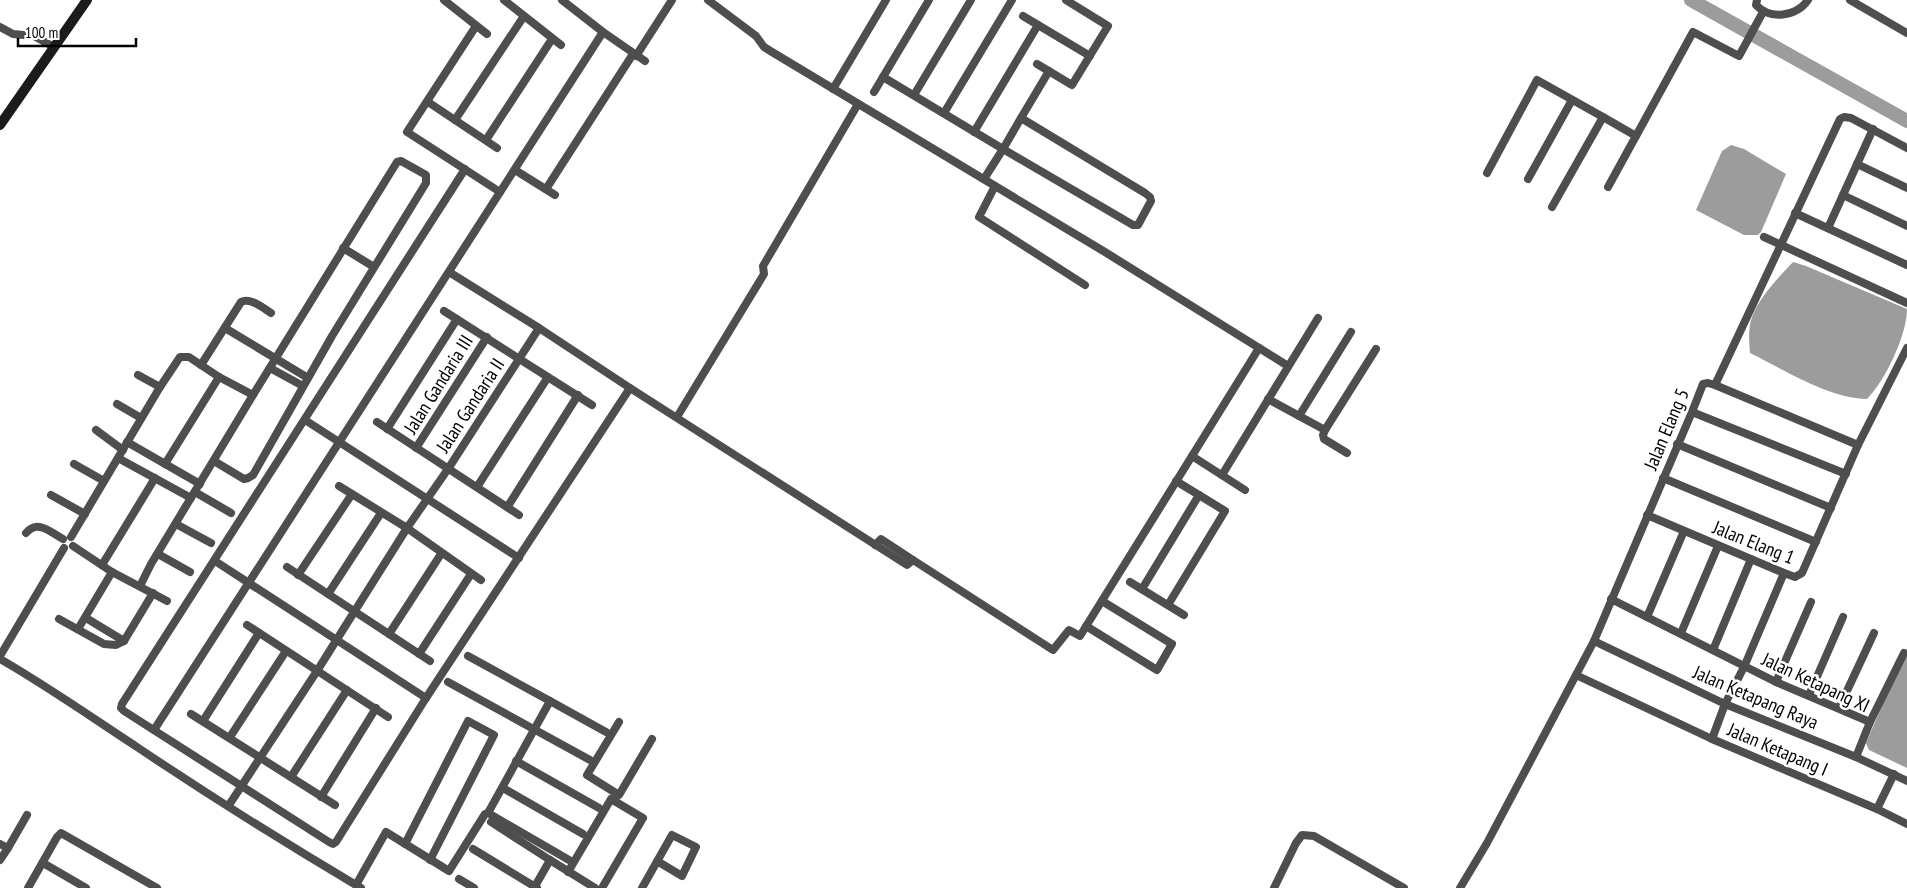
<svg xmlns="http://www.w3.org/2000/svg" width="1907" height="888" viewBox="0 0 1907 888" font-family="'PT Sans Narrow',sans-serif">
<rect width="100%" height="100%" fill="#fff"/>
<g fill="#9c9c9c">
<polygon points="1731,145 1744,149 1786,174 1761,232 1758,235 1744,235 1696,210 1722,151"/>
<path d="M1793,262L1806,266L1907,309C1907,335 1885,381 1867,399C1828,398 1785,370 1750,353C1749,341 1748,328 1752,317C1760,296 1778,278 1793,262Z"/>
<polygon points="1907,648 1907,768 1869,750 1866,743"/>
</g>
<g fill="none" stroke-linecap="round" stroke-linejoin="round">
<polyline stroke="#9c9c9c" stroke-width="14" points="1691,0 1907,121"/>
<g stroke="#4e4e4e" stroke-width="8">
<polyline points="444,0 487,34"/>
<polyline points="504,0 561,45"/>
<polyline points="562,0 603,32 645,61"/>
<polyline points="708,0 756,36 764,47 772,52 1105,252 1288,366"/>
<path d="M1757,0L1756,5C1770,20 1796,17 1808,0"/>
<polyline points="1850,0 1907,33"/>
<polyline points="1023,16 1090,56"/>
<polyline points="476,26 407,132 500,192"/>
<polyline points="0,27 13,34 34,36 54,47"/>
<polyline points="636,56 672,0"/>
<polyline points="1037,64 1072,85 1108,26 1066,0"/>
<polyline points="883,77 1003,149 1021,118 1145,193 1150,197 1151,201 1138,225 1133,225 1003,149 984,179"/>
<polyline points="833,89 886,0"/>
<polyline points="874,92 929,0"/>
<polyline points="914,95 971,0"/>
<polyline points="428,102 497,148"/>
<polyline points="944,113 1012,0"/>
<polyline points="1603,117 1636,136 1693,32 1739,56 1763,12"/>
<polyline points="1021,118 1049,71"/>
<polyline points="455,120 524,16"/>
<polyline points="974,132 1038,25"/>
<polyline points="486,140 552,39"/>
<polyline points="1857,164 1907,188"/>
<polyline points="465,169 122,704 121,708 124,711 329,842 333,844 336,842 426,698 630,388"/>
<polyline points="515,170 555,195"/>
<polyline points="1487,173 1537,80 1603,117 1552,207"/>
<polyline points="1528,179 1572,100"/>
<polyline points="995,186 979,217 1085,285"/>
<polyline points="1608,187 1636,136"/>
<polyline points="546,189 633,54"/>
<polyline points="1843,195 1907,226"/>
<polyline points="1795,213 1907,265"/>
<polyline points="1828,228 1873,129"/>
<polyline points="1764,237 1907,303"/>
<polyline points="343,248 374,267"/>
<polyline points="449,272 539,328 630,388 907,565 913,560 1053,650 1069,630 1080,636 1192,456"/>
<polyline points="444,311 592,405"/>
<polyline points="225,328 308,378"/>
<path d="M201,365L241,302C250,297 263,308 271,313"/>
<polyline points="270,368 303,386"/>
<polyline points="138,375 160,387"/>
<polyline points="1715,385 1840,119 1844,117 1851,118 1907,148"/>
<polyline points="1268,399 1325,430 1323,435 1324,439 1347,453"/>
<polyline points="117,404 141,418"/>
<polyline points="1692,412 1846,474"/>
<polyline points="1299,416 1351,332"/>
<polyline points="677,417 764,274 763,266 858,104"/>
<polyline points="305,420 519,558"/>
<polyline points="377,422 519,515"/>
<polyline points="387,429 457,319"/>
<polyline points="96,430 123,450"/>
<polyline points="1325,430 1376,349"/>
<polyline points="127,442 200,484"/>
<polyline points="1677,444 1831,508"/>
<polyline points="416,448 487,337"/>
<polyline points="118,458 191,498"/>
<polyline points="74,464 104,481"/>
<polyline points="165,464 219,377"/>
<polyline points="1222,475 1318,318"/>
<polyline points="1663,478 1816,542"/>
<polyline points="339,486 407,528 481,580"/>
<polyline points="477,487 548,377"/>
<polyline points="1245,490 1192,456 1259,348"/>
<polyline points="195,492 231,513"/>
<polyline points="51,495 85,514"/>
<polyline points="508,506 578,395"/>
<polyline points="1647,515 1784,573 1795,577 1802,573 1858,445 1907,348"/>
<polyline points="176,524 211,543"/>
<path d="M26,533C38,519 50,532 63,539"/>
<polyline points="71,537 160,387 180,357 189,357 219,377 253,395"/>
<polyline points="875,545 881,539 913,560"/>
<polyline points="73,546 112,572 167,601"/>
<polyline points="158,554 190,572"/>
<polyline points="215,561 426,698"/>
<polyline points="102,565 155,478"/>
<polyline points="287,567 430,661"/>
<polyline points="298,575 352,494"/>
<polyline points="1130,582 1184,615"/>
<polyline points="140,586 151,564 253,395 397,162 401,161 426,175 426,183 332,336 253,475 248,478 244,479 214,461"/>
<polyline points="1142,589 1199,495"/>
<polyline points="328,594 381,513"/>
<polyline points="1611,599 1776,682 1870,722 1856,757"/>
<polyline points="1168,605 1225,511 1176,481"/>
<polyline points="1647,617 1684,531"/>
<polyline points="59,619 104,644 116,645 124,641 86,618"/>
<polyline points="247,625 388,717"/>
<polyline points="1086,626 1157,670 1172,644 1102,601"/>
<polyline points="78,629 112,572"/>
<polyline points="1681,633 1718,546"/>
<polyline points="389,634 441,554"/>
<polyline points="124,641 153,593"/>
<polyline points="1594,641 1725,704 1856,757 1907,781"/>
<polyline points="1713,650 1751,559"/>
<polyline points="419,654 471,574"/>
<polyline points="0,656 64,548"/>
<path d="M0,659C47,686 91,717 137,747C210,796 285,843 361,888"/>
<polyline points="1576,675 1712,739 1877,809 1907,824"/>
<polyline points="448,682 590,760"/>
<polyline points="1776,682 1811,602"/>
<polyline points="1809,695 1843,617"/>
<polyline points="550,701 606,732"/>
<polyline points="1839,708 1874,633"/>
<polyline points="191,714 335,805"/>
<polyline points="203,721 259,633"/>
<polyline points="619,722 587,775 619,795 652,739"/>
<polyline points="1870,722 1904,653"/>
<polyline points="154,730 603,32"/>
<polyline points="230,737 286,651"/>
<polyline points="1712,739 1725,704 1744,667 1784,573"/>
<polyline points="516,761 599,808"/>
<polyline points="291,777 347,690"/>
<polyline points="503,788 583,834"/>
<polyline points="321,797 376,708"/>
<polyline points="229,805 317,671 407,528 448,469 539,328"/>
<polyline points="1877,809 1894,774"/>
<polyline points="488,813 569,860"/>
<polyline points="491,822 550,860 534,888"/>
<polyline points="0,844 8,848 0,860"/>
<polyline points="405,844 468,721 494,735 430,860"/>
<polyline points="8,848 27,815"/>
<polyline points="473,849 537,888"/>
<polyline points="550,860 595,888"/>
<polyline points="43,863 86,888"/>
<polyline points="568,872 611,799 643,818 602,888"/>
<polyline points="459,879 474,888"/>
<polyline points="356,885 386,832 449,871 485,814 488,813 550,701 468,656"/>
<polyline points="28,888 57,837 61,833 157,888"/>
<polyline points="642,888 672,835 696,847 682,876 657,861"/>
<polyline points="1274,888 1296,843 1302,835 1314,836 1404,888"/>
<polyline points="1460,888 1487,843 1594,641 1692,412 1703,384 1708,383 1715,385 1858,445"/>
</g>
<polyline stroke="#1b1b1b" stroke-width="10" points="0,125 87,0"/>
</g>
<g text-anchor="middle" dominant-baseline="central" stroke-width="5" stroke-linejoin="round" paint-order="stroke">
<g font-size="19" fill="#000" stroke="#fff">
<text transform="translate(438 384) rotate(-58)">Jalan Gandaria III</text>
<text transform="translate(470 405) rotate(-57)">Jalan Gandaria II</text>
<text transform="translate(1666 429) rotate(-67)">Jalan Elang 5</text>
<text transform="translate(1754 542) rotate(22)">Jalan Elang 1</text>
<text transform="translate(1816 682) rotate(25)">Jalan Ketapang XI</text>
<text transform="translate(1756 697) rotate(23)">Jalan Ketapang Raya</text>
<text transform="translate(1778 749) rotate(23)">Jalan Ketapang I</text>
</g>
</g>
<path d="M18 38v8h118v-8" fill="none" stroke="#000000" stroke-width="2.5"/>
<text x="25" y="38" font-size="15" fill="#000000" stroke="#ffffff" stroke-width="4" paint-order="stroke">100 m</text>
</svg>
